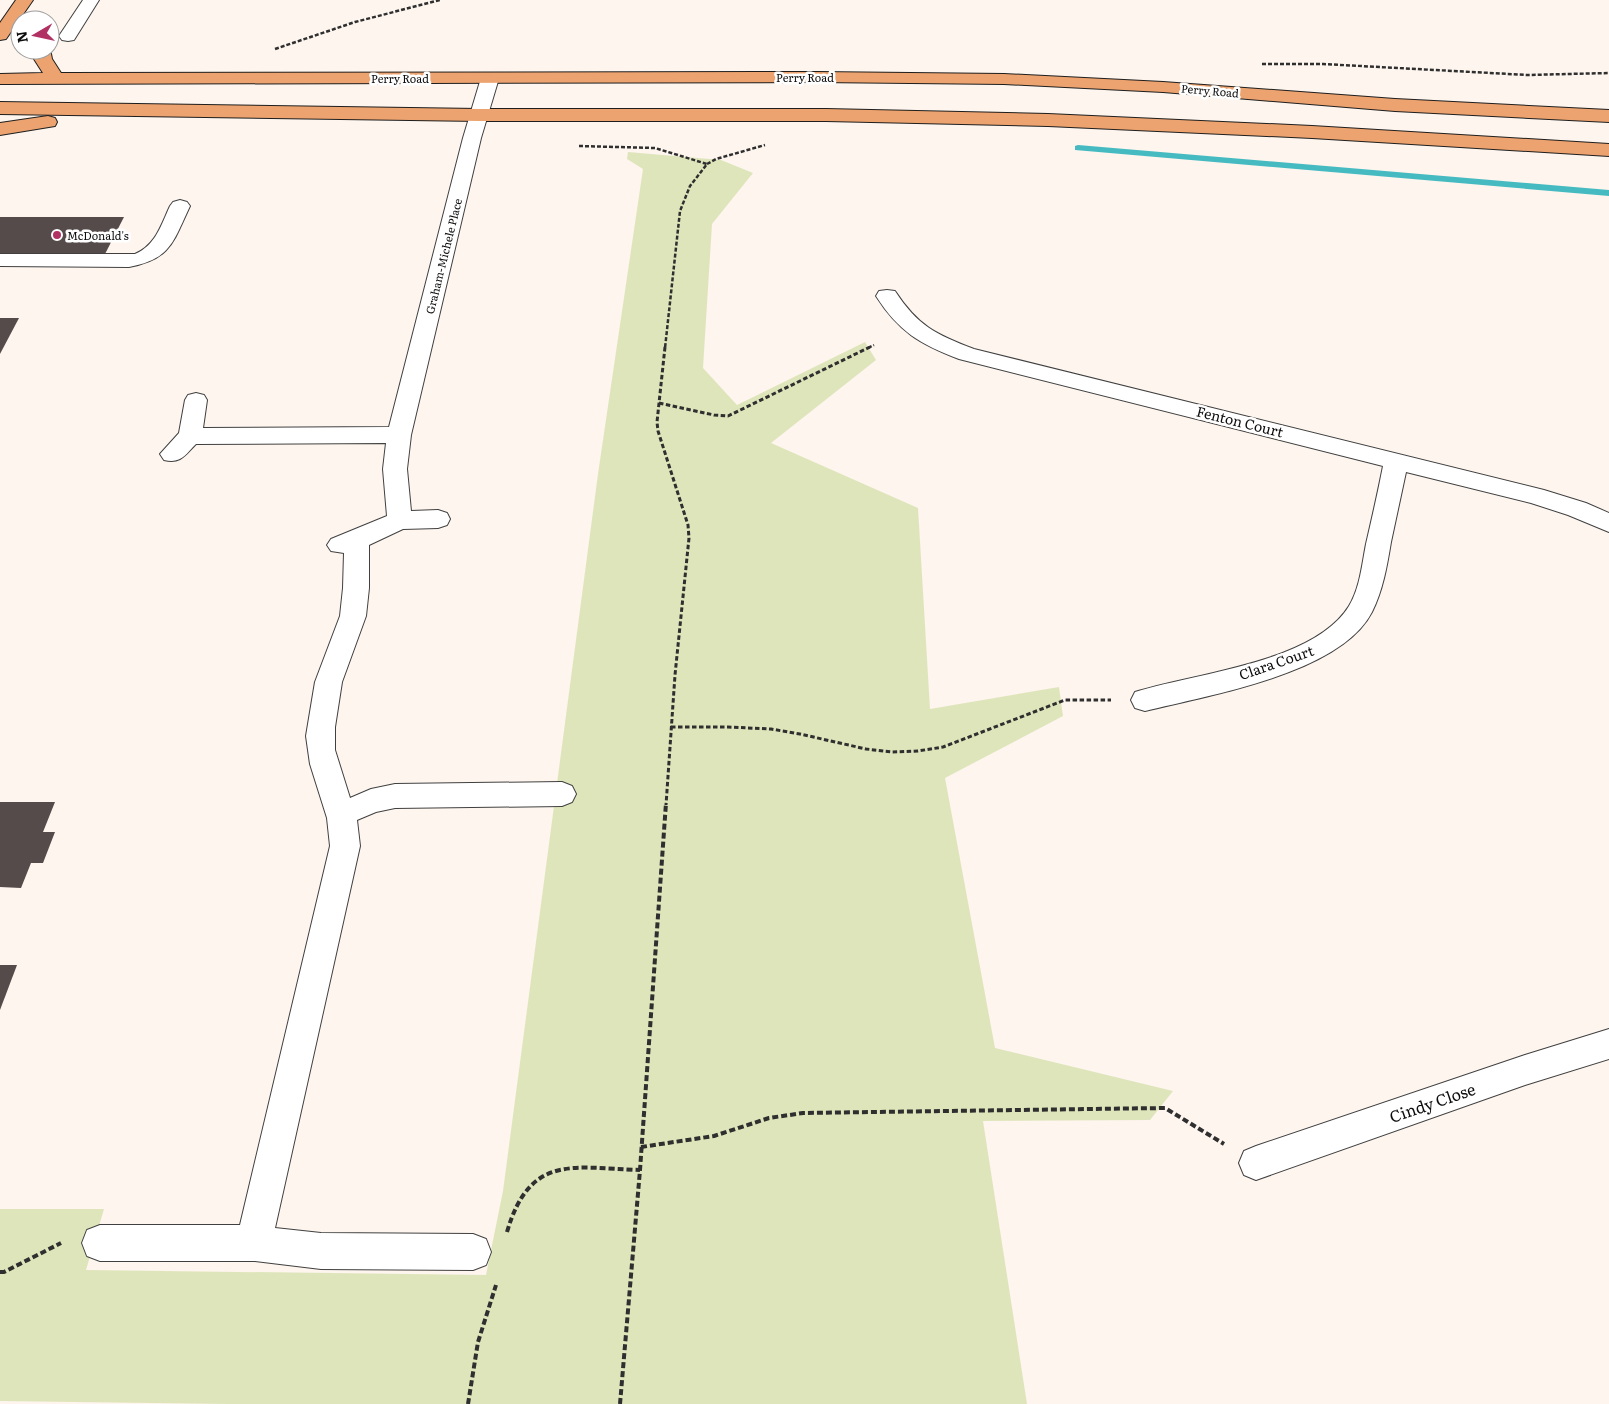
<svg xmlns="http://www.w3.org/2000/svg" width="1609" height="1404" viewBox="0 0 1609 1404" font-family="Literata,serif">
<rect width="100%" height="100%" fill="#fdf5ee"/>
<polygon fill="#dfe5bb" points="628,152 721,160 753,173 712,224 703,368 737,405 865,342 876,360 771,443 918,508 930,709 1059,687 1063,716 945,778 995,1048 1173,1091 1150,1120 983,1121 1027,1404 227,1404 0,1401 0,1209 104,1209 86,1270 486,1275 503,1191 598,474 643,169 627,159"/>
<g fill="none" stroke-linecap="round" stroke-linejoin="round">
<polygon fill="#45bac1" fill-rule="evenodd" points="1078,145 1609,190 1609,196 1075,150 1075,146"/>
</g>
<g fill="#554b4a">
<polygon points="0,217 124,217 105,254 0,260"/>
<polygon points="0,318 19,318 0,354"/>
<polygon points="0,802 55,802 43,832 55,832 43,863 31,863 21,888 0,887"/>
<polygon points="0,965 17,965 0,1010"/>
</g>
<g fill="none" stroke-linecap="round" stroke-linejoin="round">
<g stroke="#404040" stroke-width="2">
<g id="minor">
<polygon points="83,0 99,0 74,40 68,41 62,40 59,36"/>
<path d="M490,73L496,74L499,78L481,138L411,435L407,469L411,511L438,510L447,513L450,519L447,525L438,528L403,529L369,545V588L366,616L342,682L335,727V750L350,798L371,789L395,784L562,782L572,786L576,794L572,802L562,806L395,808L376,812L357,820L360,846L275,1228L321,1233L473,1234L486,1239L491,1252L486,1265L473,1270L321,1269L255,1261H100L87,1256L82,1243L87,1230L100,1225H240L330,846L327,818L310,764L306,736L315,682L340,616L343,588L344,553L331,551L327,545L331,539L387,516L383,469L386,443L196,444C185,455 181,464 164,460L160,454L179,433L185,400L188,395L196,393L204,395L207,400L203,428L389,427L463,138L481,78L484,74Z"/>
<path d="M180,200L187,202L190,206C173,242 171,259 129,267L0,266V254H135C156,245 161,225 170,206L173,202Z"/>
<path d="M887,290L895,291C918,326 935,334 974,349L1544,490L1586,503L1609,513V532L1568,515L1531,503L1406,472C1401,495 1396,519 1391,542C1387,566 1383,590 1372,612C1340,674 1209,695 1145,711L1135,708L1131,700L1135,692C1195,673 1314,663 1349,606C1360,588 1362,564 1366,544C1372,518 1378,492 1383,466L959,359C920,344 899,332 876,296L879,291Z"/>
<polygon points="1609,1029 1609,1059 1525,1085 1256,1180 1244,1175 1239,1163 1244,1151 1256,1146 1525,1055"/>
</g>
</g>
<g stroke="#1e1e1e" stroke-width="2">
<g id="major">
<polygon points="16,0 33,0 6,39 0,40 0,23"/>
<polygon points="50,49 52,59 61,73 817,72 1004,74 1163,82 1395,99 1609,110 1609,122 1395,111 1163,92 1004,84 817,82 0,84 0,74 43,73 34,59 33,50"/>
<polygon points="0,102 479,109 826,109 1048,114 1312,126 1609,144 1609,156 1312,138 1048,126 826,121 479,121 0,114"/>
<polygon points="48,116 55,118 57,122 55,126 0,135 0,123"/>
</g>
</g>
<g stroke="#2f2f2f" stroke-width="2.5" stroke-dasharray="4 2" stroke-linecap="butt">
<polyline points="275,49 355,22 440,0"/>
<polyline points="1262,64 1323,64 1528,75 1609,73"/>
<polyline points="579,146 655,148 707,164 690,186 680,211 665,348"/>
<polyline points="707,164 716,159 765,145"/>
<polyline points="868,348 874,345"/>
</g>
<g stroke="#2f2f2f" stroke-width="3" stroke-dasharray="4.5 2.5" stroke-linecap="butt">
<polyline points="665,347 657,422 658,431 688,525 689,538 675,675 666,805"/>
<polyline points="659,403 714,415 728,416 870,347"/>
<polyline points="671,727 728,727 771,729 800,734 866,749 892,752 918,751 943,747 1065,700 1111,700"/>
</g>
<g stroke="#2f2f2f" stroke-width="4" stroke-dasharray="6 3" stroke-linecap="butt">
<polyline points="641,1147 714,1136 769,1118 803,1113 1165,1108 1224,1144"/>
<path d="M507,1232C530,1153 574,1168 640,1170"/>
<polyline points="0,1272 4,1272 61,1243"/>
<polyline points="468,1404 478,1342 496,1285"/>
<polyline points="620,1404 640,1170 666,803"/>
</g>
<use href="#minor" fill="#fff" fill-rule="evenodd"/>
<use href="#major" fill="#eca36f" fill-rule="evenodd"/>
</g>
<circle fill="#b13163" stroke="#fff" stroke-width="2" cx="57" cy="235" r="5"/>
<g text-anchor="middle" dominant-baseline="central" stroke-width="5" stroke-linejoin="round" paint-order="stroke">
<g font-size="11" fill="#0d0d0d" stroke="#fff">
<text x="805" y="77">Perry Road</text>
<text x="400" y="78">Perry Road</text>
<text transform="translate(1210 90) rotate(5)">Perry Road</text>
<text transform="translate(443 256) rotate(-76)">Graham-Michele Place</text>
</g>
<g font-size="11" fill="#0d0d0d" stroke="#fff" text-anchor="start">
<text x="67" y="235">McDonald's</text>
</g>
<g font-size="14" fill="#0d0d0d" stroke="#fff">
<text transform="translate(1240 421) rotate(14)">Fenton Court</text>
<text transform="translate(1276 662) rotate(-19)">Clara Court</text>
</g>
<g font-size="16" fill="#0d0d0d" stroke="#fff">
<text transform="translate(1432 1102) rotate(-19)">Cindy Close</text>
</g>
</g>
<g transform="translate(35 35) rotate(261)"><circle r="24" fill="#ffffff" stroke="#9e9e9e"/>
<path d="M0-4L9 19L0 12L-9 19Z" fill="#b13163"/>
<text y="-8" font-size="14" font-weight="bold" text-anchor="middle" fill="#0d0d0d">N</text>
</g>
</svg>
